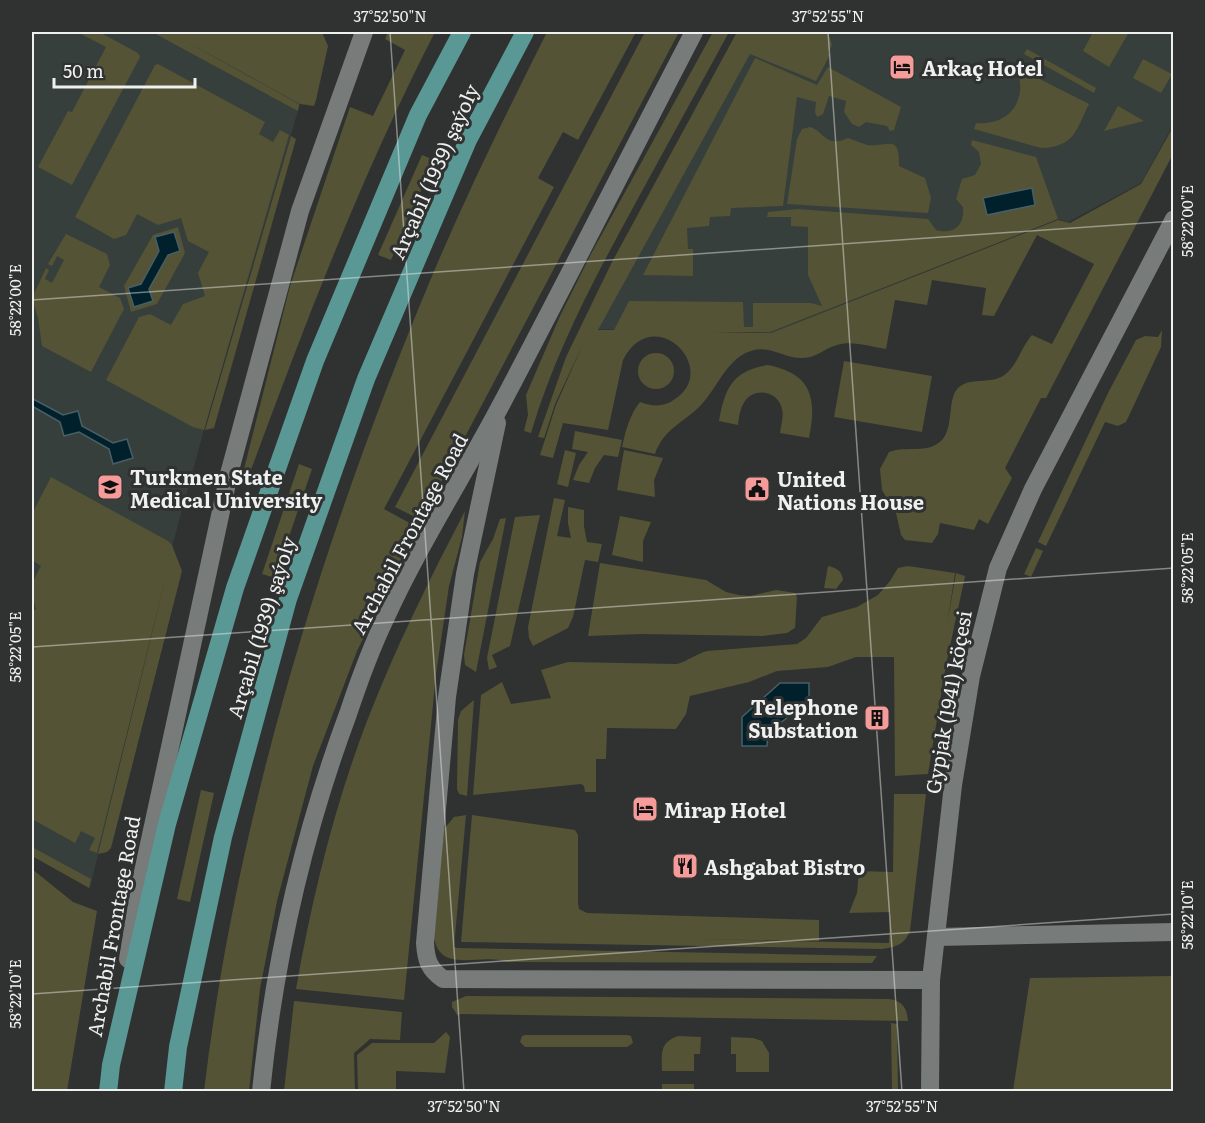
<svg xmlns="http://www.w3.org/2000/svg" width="1205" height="1123" viewBox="0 0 1205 1123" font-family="Literata,serif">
<rect width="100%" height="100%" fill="#2f3231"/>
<g fill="#363f3b">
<polygon points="32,32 167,32 300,104 204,430 173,543 90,888 32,856"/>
<polygon points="756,32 1173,32 1173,125 1141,183 1068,222 1058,219 771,333 590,329"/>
</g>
<g fill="#545335" fill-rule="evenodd">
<polygon points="77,32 99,32 138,53 140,57 72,185 38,167 68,111 72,112 106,47"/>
<polygon points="152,32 322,32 328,46 316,100 314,106 300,104 178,37 299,104 298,111"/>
<path d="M388,32H435C361,176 304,326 248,478L242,477L290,286L350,107L373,116L405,50L385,39Z"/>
<path d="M547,32H636L578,140L563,132L538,178L554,187L384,509L417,527L357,651L313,766L277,901L260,989L249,1091H204C237,814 324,533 432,276C467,193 507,112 547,32Z"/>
<polygon points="645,32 679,32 421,520 395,507"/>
<path d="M713,32H729C698,89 666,147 635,204C594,279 555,352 531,433L524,431L528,415L526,395L560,316L591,254Z"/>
<path d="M737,32H828L832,45L828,53L830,55L816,81L750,54L598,330H614L629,301L743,302L744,327H753V303H811L822,306L808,275V227L791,226V217H767L768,212L798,209L928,219L936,230C953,235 965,226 963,207L956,199L962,179L975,175L981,164L979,152L971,145L972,140L1036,157L1058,219L770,332H714L771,333L1058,220L1070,223L1141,184L1173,127V154L1046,398H1041L1005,468L1012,478L988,524L979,519L974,530L940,523L938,534L932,543L905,540L901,535L896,513L882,490L880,469L889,452C907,445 927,455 942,440C954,427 947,399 958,388C969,377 990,384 1003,376C1017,367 1021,347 1032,335L1052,344L1094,264L1037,235L994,316L982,315L986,288L932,280L927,305L895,300L886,349C872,347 851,340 837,345C825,348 816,358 803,358C786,359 771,346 754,350C728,356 718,387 701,405C684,423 664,428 655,454L622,447C626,430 629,416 640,402C653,407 664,407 675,399C721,368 653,301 623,360L608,430L563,423L553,458L540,455L556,405L583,344L555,404L544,438L538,437L566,357L612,262Z"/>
<polygon points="1093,32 1129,32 1109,67 1083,51"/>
<polygon points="1027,49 1096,88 1094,93 1024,54"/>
<polygon points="755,58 817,85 828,67 901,107 894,130 890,131 887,126 866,122 859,127 852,124 844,112 846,101 829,96 823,114 817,117 815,112 816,102 797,97 783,206 731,208 730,216 710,217 709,226 687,228 688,249 693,249 693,276 643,275"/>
<polygon points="1143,59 1172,74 1161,93 1133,78"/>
<polygon points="158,64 265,122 259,134 273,142 280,130 289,135 204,430 193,427 106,380 139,317 150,314 171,325 183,304 205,296 198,273 209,252 188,241 181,218 158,225 137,214 126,235 114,239 75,217 155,65"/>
<path d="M1016,67L1089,104C1076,130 1075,147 1041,148L974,129L976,123C1011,126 1029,98 1016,67Z"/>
<polygon points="1118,106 1144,121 1104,131"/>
<path d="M810,127C820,129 826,144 838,141C841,141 845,139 848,138C854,140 861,143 867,145C887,148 900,132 899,166L925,178L931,198L928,213L787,204L797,139L802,129Z"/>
<polygon points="291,136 296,139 214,428 205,430"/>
<polygon points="422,155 434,160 391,260 378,255"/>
<path d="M178,227L185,253L157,304L131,312L124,286L153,235ZM159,250L168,255L149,289L153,301L128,288L141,284Z"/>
<polygon points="66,234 107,254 110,265 99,287 120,298 124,309 91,372 42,346 38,318 32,298 46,268 49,270 45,279 52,283 64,260 57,256 52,266 48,264"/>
<polygon points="1162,330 1161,347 1126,422 1118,426 1105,422 1046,546 1038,542 1108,393 1136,340 1145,336 1158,337"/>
<circle cx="656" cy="371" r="18"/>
<polygon points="844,361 932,376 922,432 834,417"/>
<path d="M768,365C812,374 817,398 809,438L780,433C781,425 784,416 782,409C778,391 755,387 745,401C740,408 739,417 738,425L719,421C725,388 732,371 768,365Z"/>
<polygon points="575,431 622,440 618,457 604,455 595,468 589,483 573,480 579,465 588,452 572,449"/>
<polygon points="565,450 576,453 568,487 557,484"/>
<polygon points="624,450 663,458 654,480 655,497 617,490"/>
<polygon points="299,464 312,469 275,578 262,574"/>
<path d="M51,477L168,541L172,545L182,571L111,848L107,852L98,854L167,572L97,853L89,850L95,838L81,831L75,843L32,819V611L36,609C30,589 31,584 41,566L32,560V514Z"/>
<polygon points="554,498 565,500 557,536 571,538 568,523 568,507 584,510 584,526 587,542 602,544 598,562 585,560 573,617 568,628 533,646 529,638 528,627"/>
<path d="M465,511L462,537L449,586L436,674L404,1000L296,989C312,898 334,807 367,721C395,649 429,580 465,511Z"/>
<polygon points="540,515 510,646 492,655 497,667 489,670 487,658 515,517"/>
<polygon points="620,516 651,522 643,541 643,562 612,555"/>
<polygon points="506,518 476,672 465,665 464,655 480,562 493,539 500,519"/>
<polygon points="1036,548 1043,551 1031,577 1024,574"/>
<polygon points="600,563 706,580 726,592 739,595 750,596 776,590 795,593 797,597 795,628 787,633 762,636 642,634 588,636"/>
<path d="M828,566C837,568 842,571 843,580L836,589L824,588Z"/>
<path d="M908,566L955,573L947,625L956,573L965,576L946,665L928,774L895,776L894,657H856L828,667L777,671L749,682L690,696L686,714L676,729L607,728L606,759H596V792H585L584,786L581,784L473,795L481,695L502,682L511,704L551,698L541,670L568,662L677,664C688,661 696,654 707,651L797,644L806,638L822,617L857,607L878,595L890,581L898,568Z"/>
<polygon points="474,700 467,796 459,794 457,789 458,720 461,711"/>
<polygon points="201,790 214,793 190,902 177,899"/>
<path d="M894,794H926L910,931C904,945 896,947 882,949L461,942L472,815L575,830L578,835V903L579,909L587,913L819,920V941L691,939L889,943L890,912L849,913L857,893L859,871L893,872Z"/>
<path d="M466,815L454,947L457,948L877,956L872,963L507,962C481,952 441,975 434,938L444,829L454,817Z"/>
<polygon points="32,847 91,879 89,888 32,856"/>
<polygon points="32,869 73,902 97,911 67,1091 32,1091"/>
<polygon points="1173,976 1173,1091 1013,1091 1030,978"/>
<path d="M466,996L889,999C902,1001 907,1007 908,1021L460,1014L458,1016L452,1007V1002Z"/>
<polygon points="294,1001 402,1012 400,1040 370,1039 354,1053 355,1091 284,1091"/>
<polygon points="891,1023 897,1024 898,1091 892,1091"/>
<polygon points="446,1032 450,1037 445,1073 396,1071 396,1091 358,1091 357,1055 372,1043 434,1043"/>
<polygon points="525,1035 627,1035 631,1036 633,1043 627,1047 525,1047 520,1042 522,1036"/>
<path d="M678,1036L701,1037L700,1054H694V1071H662C662,1053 659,1043 678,1036Z"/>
<polygon points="731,1037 753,1038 762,1041 769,1053 769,1072 736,1072 736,1054 731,1054"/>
<rect x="662" y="1084" width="32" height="7"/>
</g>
<g fill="#00212b" stroke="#485f66" stroke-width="1.5">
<polygon points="1032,188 1035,205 987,215 983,198"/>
<polygon points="174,232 180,251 168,255 149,289 153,301 134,307 128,288 141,284 159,251 155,237"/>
<polygon points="32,393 33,399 63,415 78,411 82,426 113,443 127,439 133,458 113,464 109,449 79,432 64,436 60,422 32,406"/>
<polygon points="780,683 809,683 809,709 799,709 768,732 767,746 742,746 742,717"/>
</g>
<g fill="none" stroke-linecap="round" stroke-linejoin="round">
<g stroke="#777b79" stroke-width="18">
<path d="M497,423L465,574L447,697L425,943C426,960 429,969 443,979L931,980"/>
<polyline points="937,937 1174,932"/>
<polyline points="128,959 140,886 229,474 300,211 364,32"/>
<path d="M261,1092C274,963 303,835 348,714C359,681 371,648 386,617C420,543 464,475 502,403C567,280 630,155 694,32"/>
<polyline points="930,1092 931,980 953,785 971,676 998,568 1033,489 1174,219"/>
</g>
<g stroke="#5a9895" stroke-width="18">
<polyline points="108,1092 111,1065 167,824 235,588 315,361 418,115 462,32"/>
<polyline points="173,1092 178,1047 223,837 288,599 366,379 468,140 525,32"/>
</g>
</g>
<path fill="none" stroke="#eff1f0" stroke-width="1.5" stroke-opacity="0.45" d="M390,32L464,1092M828,32L902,1092M32,300L1174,221M32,647L1174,568M32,994L1174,914"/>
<defs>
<g id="hotel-square" transform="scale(1.35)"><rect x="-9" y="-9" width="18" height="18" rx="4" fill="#f59b9a" stroke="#2f3231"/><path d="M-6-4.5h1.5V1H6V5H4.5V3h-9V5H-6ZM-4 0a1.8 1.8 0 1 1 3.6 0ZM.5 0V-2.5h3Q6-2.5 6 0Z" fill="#111"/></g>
<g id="university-square" transform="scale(1.35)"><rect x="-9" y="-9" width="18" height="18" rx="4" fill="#f59b9a" stroke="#2f3231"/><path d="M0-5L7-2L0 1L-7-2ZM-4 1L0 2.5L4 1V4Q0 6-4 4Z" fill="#111"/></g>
<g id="civic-square" transform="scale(1.35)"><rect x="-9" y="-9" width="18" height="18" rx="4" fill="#f59b9a" stroke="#2f3231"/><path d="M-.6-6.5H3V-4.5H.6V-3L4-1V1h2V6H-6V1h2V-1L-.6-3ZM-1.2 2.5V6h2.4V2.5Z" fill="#111"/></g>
<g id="building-square" transform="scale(1.35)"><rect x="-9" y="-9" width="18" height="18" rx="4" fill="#f59b9a" stroke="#2f3231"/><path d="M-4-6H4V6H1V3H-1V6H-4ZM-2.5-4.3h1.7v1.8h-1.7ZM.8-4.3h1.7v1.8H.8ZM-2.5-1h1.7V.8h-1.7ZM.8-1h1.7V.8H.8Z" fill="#111"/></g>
<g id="restaurant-square" transform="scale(1.35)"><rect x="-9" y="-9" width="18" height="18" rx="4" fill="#f59b9a" stroke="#2f3231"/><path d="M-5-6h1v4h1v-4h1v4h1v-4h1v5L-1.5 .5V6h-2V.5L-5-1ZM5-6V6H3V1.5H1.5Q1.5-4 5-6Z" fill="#111"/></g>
</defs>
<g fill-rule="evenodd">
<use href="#hotel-square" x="902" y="67"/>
<use href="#university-square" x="110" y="487"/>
<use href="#civic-square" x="757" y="489"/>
<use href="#building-square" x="877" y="718"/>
<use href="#hotel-square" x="645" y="809"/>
<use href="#restaurant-square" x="685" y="866"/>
</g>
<g text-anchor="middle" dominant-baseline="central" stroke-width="6" stroke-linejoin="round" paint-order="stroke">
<g font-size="20" font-weight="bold" fill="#eff1f0" stroke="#2f3231" text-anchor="start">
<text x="922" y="67">Arkaç Hotel</text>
<text x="130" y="476">Turkmen State<tspan x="130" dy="23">Medical University</tspan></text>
<text x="777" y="478">United<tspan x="777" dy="23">Nations House</tspan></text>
<text x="858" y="706" text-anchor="end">Telephone<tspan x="858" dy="23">Substation</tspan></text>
<text x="664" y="809">Mirap Hotel</text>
<text x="704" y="866">Ashgabat Bistro</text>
</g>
<g font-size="20" fill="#eff1f0" stroke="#2f3231">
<text transform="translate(433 171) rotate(-66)">Arçabil (1939) şaýoly</text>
<text transform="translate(408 533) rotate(-62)">Archabil Frontage Road</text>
<text transform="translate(260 627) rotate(-73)">Arçabil (1939) şaýoly</text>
<text transform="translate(947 702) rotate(-80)">Gypjak (1941) köçesi</text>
<text transform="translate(112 926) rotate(-80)">Archabil Frontage Road</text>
</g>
</g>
<rect width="1205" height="1123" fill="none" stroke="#2f3231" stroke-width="66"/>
<path d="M54 78v9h141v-9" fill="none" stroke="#eff1f0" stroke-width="3"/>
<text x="63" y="78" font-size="18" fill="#eff1f0" stroke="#2f3231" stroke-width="4.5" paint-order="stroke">50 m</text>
<rect x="33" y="33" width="1139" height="1057" fill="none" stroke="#eff1f0" stroke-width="2"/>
<g font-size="15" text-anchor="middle" fill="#eff1f0">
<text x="390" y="22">37°52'50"N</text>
<text x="828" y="22">37°52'55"N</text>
<text transform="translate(1188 221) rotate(-90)" y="5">58°22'00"E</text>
<text transform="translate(16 300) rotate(-90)" y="5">58°22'00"E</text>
<text transform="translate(1188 568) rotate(-90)" y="5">58°22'05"E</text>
<text transform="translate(16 647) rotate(-90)" y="5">58°22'05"E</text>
<text transform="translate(1188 915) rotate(-90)" y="5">58°22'10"E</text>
<text transform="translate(16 994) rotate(-90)" y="5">58°22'10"E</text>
<text x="464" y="1112">37°52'50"N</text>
<text x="902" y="1112">37°52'55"N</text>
</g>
</svg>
